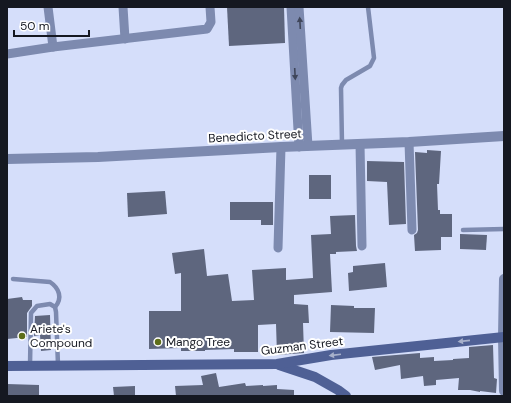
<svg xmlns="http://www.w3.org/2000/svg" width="511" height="403" viewBox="0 0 511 403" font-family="'DM Sans',sans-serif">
<rect width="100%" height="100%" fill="#d5defa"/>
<g fill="#5e667e">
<polygon points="227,7 284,7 285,43 229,46"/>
<polygon points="427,150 441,151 439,184 437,184 438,210 440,210 440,214 452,214 452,237 441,237 441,250 415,251 414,235 417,233 418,230 415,152 427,153"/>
<polygon points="367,161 404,162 406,224 389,225 387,182 367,181"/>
<rect x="309" y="175" width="22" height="24"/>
<polygon points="165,191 167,214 128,217 127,193"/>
<polygon points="230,202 273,202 273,225 261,225 261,220 230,220"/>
<polygon points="355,215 356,246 357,251 336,252 336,254 330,254 332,292 294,295 294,304 308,305 309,323 303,323 304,353 277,355 276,324 258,325 258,352 234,352 234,349 205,350 205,351 181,351 181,348 149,349 149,311 181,311 181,273 175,274 172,253 204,249 207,276 228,274 232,301 254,300 252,270 286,268 286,280 313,278 311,235 331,234 330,216"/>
<polygon points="460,234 487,235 486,250 460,249"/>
<polygon points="385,263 387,287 349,291 348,273 353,272 353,266"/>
<polygon points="22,297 23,300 32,300 32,306 27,313 27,337 7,339 7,299"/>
<polygon points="331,305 354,306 354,308 375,308 374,333 330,332"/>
<polygon points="50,315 51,350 41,351 40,335 34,336 35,316"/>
<polygon points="493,345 494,378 497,379 496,393 480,391 480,392 470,390 458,390 459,378 436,380 436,385 424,386 423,376 401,379 400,365 375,370 372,357 420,353 420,358 434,357 434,361 453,360 453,359 469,358 469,347"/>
<polygon points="216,373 219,387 245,383 246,386 263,385 263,386 277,385 277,389 294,390 294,396 176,396 175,386 203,385 201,376"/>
<polygon points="7,384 39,385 39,396 7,396"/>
<polygon points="135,386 135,396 114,396 113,387"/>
</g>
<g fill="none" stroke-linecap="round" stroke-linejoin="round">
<g stroke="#7d8aaf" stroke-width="4.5">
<polyline points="342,144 341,88 342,85 346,80 370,66 374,58 368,7"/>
<polyline points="463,230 504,229"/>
<path d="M13,279L50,282C59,288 63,298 55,307"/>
<polyline points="30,365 31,313 37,306 50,304 55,307 56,312 58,365"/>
</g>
<g stroke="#7d8aaf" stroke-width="9">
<polyline points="48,7 53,47"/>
<polyline points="123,7 125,39"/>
<polyline points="291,7 299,147"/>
<polyline points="299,7 308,146"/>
<polyline points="7,54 53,47 207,29 211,22 210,7"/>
<polyline points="409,142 412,230"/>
<polyline points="360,144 362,246"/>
<polyline points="278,248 281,147"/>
</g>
<g stroke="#7d8aaf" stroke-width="10">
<polyline points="7,159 98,157 281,147 409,142 504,136"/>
<polyline points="504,279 503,337 504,391"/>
</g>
<g stroke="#4f6095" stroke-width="10">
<polyline points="279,365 315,377 338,390 346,396"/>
<polyline points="7,366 277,364 331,355 504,337"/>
</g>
</g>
<defs><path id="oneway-solid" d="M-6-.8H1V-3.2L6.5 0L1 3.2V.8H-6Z"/></defs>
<g fill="#3f465a">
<use href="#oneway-solid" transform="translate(300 23) rotate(-93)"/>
<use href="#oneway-solid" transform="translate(295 74) rotate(87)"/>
</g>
<g fill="#a7b0ca">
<use href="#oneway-solid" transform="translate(464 341) rotate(174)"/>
<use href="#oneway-solid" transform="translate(335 355) rotate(173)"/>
</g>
<g fill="#5e6e1a" stroke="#fff" stroke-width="1.5">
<circle cx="22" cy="336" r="4"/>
<circle cx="158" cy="342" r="4"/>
</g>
<g text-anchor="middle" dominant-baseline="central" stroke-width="4" stroke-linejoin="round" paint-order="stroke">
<g font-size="12" fill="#151821" stroke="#fff">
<text transform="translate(255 136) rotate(-3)">Benedicto Street</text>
<text transform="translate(302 346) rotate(-7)">Guzman Street</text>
</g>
<g font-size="12" fill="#151821" stroke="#fff" text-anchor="start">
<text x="30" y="329">Ariete's<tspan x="30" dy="14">Compound</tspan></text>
<text x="166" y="342">Mango Tree</text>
</g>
</g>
<rect width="511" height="403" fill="none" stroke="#151821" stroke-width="16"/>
<path d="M14 30v6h75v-6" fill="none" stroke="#151821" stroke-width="2"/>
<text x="20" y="30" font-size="12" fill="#151821" stroke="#ffffff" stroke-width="3" paint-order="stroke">50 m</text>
</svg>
